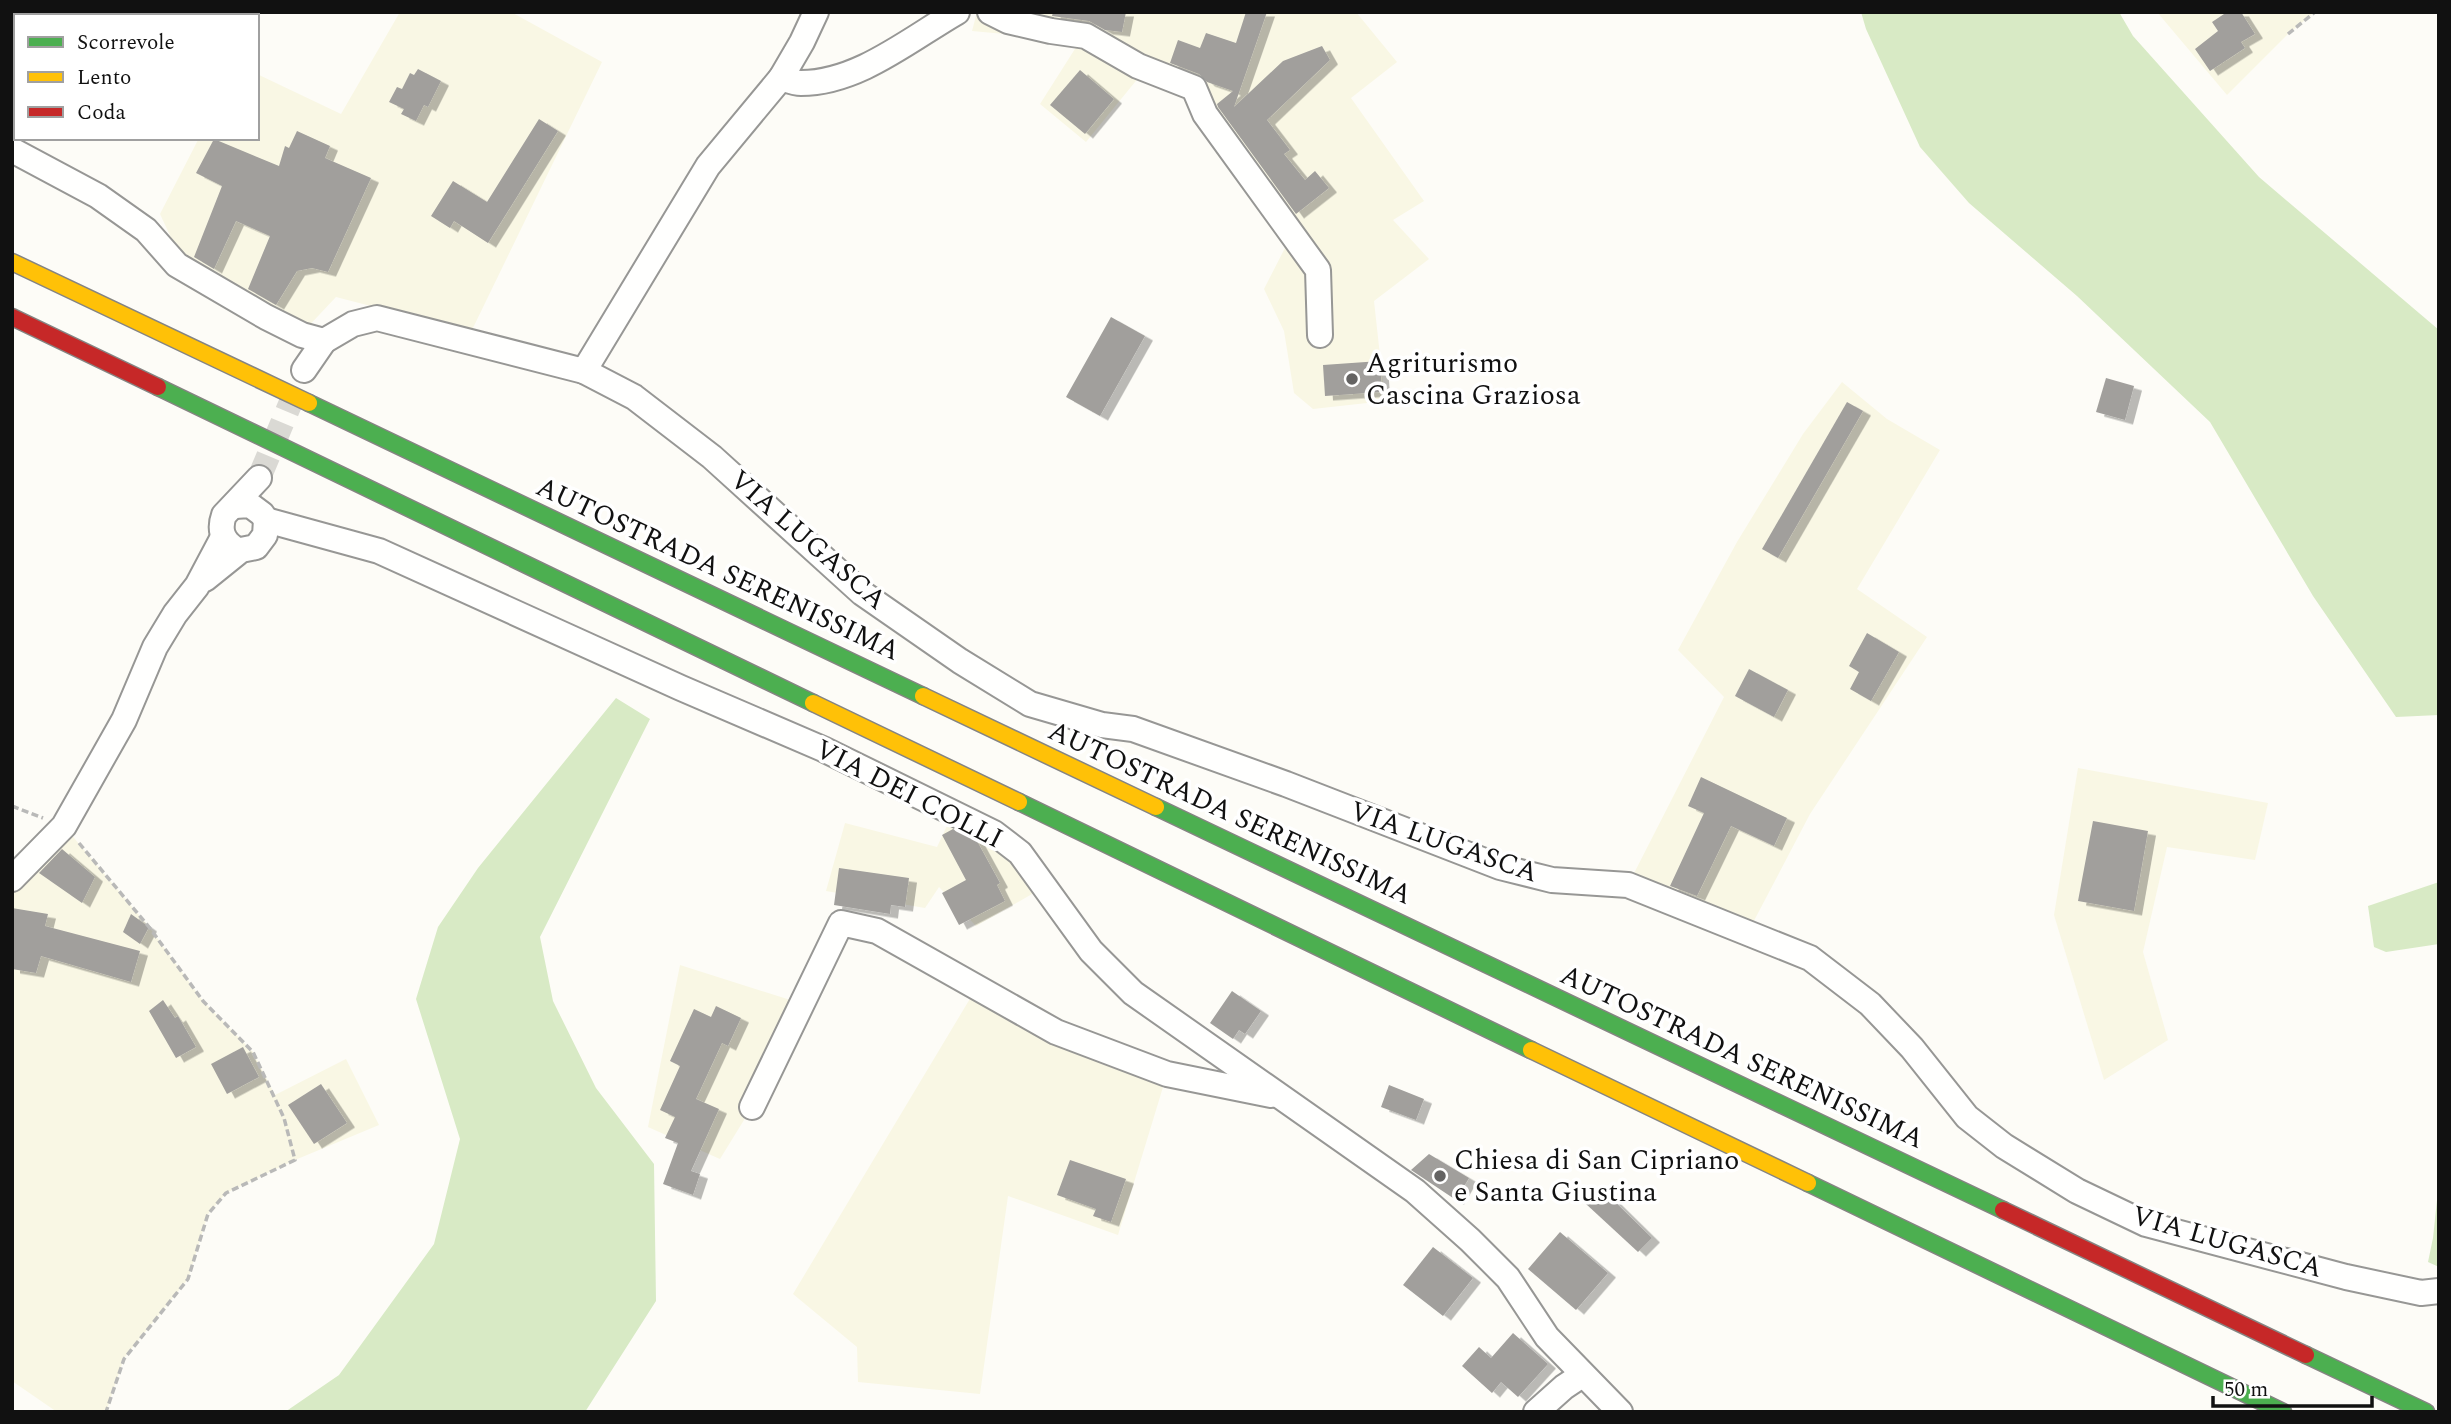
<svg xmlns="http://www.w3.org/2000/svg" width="2451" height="1424" viewBox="0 0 2451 1424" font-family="Spectral,serif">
<defs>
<filter id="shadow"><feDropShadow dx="8" dy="4.5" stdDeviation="0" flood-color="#0004"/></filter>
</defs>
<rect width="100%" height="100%" fill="#fdfcf7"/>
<g fill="#f9f7e4">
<polygon points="400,12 511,12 602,62 471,332 336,297 303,332 180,257 160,214 199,138 257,138 257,74 341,114"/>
<polygon points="977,12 1356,12 1397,62 1351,98 1424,201 1393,220 1429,259 1374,301 1385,401 1313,409 1294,393 1284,331 1264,289 1287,244 1188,90 1144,71 1086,142 1040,104 1080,41 972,31"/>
<polygon points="2157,12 2315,12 2288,34 2227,95"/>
<polygon points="1842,382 1887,419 1940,450 1857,589 1927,637 1810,814 1747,934 1628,885 1724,697 1678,650 1737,542 1803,434"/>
<polygon points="2078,768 2268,803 2255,860 2167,847 2143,952 2168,1040 2104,1080 2054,915"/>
<polygon points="953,813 1046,886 976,926 939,887 925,908 826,891 845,823 937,847"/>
<polygon points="64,826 149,927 203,1001 253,1052 275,1095 346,1059 379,1125 295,1160 226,1193 208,1214 188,1279 124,1358 106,1412 57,1412 12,1381 12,879"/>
<polygon points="680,965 803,1004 752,1107 720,1159 648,1127"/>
<polygon points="977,987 1167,1074 1118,1235 1008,1196 980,1394 858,1382 857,1347 793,1294"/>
</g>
<g fill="#d8eac5">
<polygon points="1861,12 2119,12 2133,36 2259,177 2439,330 2439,715 2396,717 2313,596 2210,422 2077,296 1969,203 1920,147 1866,29"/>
<polygon points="616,698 650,719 540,937 553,1001 596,1088 654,1164 656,1301 585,1412 285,1412 339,1375 434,1244 460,1139 416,999 438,927 478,868"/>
<polygon points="2439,882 2439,944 2386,952 2374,947 2368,906"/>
<polygon points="2439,1181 2439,1267 2428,1262 2433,1238"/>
</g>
<g fill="#a19f9c" filter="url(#shadow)">
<polygon points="1053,12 1126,12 1122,32 1105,30 1089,21 1052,16"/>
<polygon points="1246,12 1267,12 1234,107 1283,61 1322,46 1330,60 1267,120 1290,150 1284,154 1305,180 1315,171 1329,188 1296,214 1218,107 1217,104 1233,91 1207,82 1199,74 1170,63 1178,40 1200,48 1206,33 1236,43"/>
<polygon points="2227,12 2241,12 2255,34 2241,42 2245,48 2210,71 2195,49 2218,31 2212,22"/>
<polygon points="418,69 441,81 428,107 424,105 416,121 401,114 404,109 389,102 397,87 402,89 410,73 414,75"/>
<polygon points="1080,70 1114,99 1085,134 1050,105"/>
<polygon points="539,119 558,131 488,243 454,221 450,228 431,216 453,181 487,202"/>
<polygon points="297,131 330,146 325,158 371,178 328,272 312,268 297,271 276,305 248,289 270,236 236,221 214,269 194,257 222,186 196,173 214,139 279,166 285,146 289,148"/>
<polygon points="1111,317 1145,336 1100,416 1066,397"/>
<polygon points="1380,361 1382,392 1325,396 1323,365"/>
<polygon points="2106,378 2134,386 2125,420 2096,412"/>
<polygon points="1847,402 1863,411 1778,558 1762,549"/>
<polygon points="1867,633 1899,652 1871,701 1850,689 1859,672 1849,666"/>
<polygon points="1749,669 1788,690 1774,717 1735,696"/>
<polygon points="1701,777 1787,818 1774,846 1731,826 1697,896 1670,886 1704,813 1688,806"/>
<polygon points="2093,821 2148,831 2134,911 2078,901"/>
<polygon points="953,829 977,841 1000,883 997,885 1005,901 959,925 942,893 966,880 942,835"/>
<polygon points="62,849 95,877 82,903 39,873"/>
<polygon points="839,868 909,878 905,907 891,905 890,914 834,905"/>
<polygon points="12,908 48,914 45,926 140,951 131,982 41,956 36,973 12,969"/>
<polygon points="131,914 149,927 140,944 123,932"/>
<polygon points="1232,991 1261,1011 1245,1034 1239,1030 1233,1039 1210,1023"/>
<polygon points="163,1000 175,1018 178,1016 196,1047 176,1058 149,1011"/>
<polygon points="716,1006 741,1018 728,1046 722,1043 696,1099 719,1109 691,1171 700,1174 693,1195 663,1184 678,1143 665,1138 675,1117 660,1110 680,1066 670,1061 694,1009 711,1017"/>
<polygon points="243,1047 259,1077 227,1094 211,1064"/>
<polygon points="321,1084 347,1123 314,1144 288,1105"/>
<polygon points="1389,1085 1424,1099 1416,1120 1381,1107"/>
<polygon points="1429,1154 1469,1178 1456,1200 1411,1170"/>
<polygon points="1070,1160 1126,1179 1111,1222 1093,1216 1096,1209 1057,1195"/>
<polygon points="1601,1188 1652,1238 1638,1252 1586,1204"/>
<polygon points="1560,1232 1608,1273 1576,1310 1528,1269"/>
<polygon points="1433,1247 1473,1278 1443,1316 1403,1285"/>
<polygon points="1513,1333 1548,1364 1518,1397 1501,1382 1492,1393 1462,1366 1479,1347 1491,1358"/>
</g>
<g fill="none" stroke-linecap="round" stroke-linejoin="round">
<polyline stroke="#dad9d4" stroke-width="24" stroke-dasharray="24 12" stroke-linecap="butt" points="259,478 299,383"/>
<g stroke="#979795" stroke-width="28">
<g id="street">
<polyline points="990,12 1008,21 1051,31 1086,36 1138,66 1194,88 1205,114 1318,270 1320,335"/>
<path d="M781,78C787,80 795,83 801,83C858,83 910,39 957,12"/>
<polyline points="12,150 98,196 146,230 177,265 266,317 302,335 324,341"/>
<polyline points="304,370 324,341 353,324 377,318 584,371 708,166 781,78 802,42 816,12"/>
<polyline points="584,371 634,397 712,457 862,593 960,661 1030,704 1102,725 1133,729 1286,784 1500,867 1552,880 1628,885 1810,958 1870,1004 1912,1048 1967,1117 2004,1146 2077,1191 2146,1224 2346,1277 2421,1293 2439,1291"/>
<polyline points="266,520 379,551 681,688 823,749 994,833 1020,853 1091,951 1133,993 1415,1191 1470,1240 1508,1278 1547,1337 1620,1412"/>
<path d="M234,548C222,540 219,529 224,515L259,478"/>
<polyline points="205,579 241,550 256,547 265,535 266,520 262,514 250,505 235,506"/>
<polyline points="12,879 64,826 124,720 155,647 175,614 197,586 223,537"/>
<polyline points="752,1107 841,923 877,931 1056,1032 1167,1074 1271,1095"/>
<polyline points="1536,1412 1564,1387 1582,1375"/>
</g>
</g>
<g stroke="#858482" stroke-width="19">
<g id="fast">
<polyline points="158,387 813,703"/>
<polyline points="309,403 923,696"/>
<polyline points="1019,802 1531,1050"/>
<polyline points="1156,807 2003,1210"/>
<polyline points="1808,1183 2283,1412"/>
<polyline points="2306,1355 2426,1412"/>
</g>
</g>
<g stroke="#858482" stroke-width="19">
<g id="slow">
<polyline points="12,262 309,403"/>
<polyline points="923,696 1156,807"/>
<polyline points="813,703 1019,802"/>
<polyline points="1531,1050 1808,1183"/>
</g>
</g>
<g stroke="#858482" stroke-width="19">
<g id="jam">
<polyline points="12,317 158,387"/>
<polyline points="2003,1210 2306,1355"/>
</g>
</g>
<g stroke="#b9b9b8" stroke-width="3.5" stroke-dasharray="7 3.5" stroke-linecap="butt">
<polyline points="2288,34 2315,12"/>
<polyline points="12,806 43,818"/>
<polyline points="79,843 149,927 203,1001 253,1052 284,1118 295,1160 226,1193 208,1214 188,1279 124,1359 106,1412"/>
</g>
<use href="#street" stroke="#fffffe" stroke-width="24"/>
<use href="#fast" stroke="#4caf50" stroke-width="16"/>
<use href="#slow" stroke="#ffc107" stroke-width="16"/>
<use href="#jam" stroke="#c62828" stroke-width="16"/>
</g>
<g fill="#646362" stroke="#fff" stroke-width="2.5">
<circle cx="1352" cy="379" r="7"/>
<circle cx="1440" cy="1176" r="7"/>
</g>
<g text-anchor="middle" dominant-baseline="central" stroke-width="7" stroke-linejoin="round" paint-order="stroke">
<g font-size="28" fill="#111" stroke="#fff" text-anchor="start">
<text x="1366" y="363">Agriturismo<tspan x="1366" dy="32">Cascina Graziosa</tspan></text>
<text x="1454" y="1160">Chiesa di San Cipriano<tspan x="1454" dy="32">e Santa Giustina</tspan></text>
</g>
<g font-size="28" fill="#111" stroke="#fff">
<text transform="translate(808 540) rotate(41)">VIA LUGASCA</text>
<text transform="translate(718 569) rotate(25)">AUTOSTRADA SERENISSIMA</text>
<text transform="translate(909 794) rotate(27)">VIA DEI COLLI</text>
<text transform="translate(1230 813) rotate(25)">AUTOSTRADA SERENISSIMA</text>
<text transform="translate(1444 842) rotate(19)">VIA LUGASCA</text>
<text transform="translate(1742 1057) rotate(25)">AUTOSTRADA SERENISSIMA</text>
<text transform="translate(2227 1242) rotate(16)">VIA LUGASCA</text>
</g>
</g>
<rect width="2451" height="1424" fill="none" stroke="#111111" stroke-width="28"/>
<rect x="14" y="14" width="245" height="126" fill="#ffffff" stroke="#a0a0a0" stroke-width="2"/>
<rect x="28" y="37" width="35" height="10" fill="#4caf50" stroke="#a0a0a0" stroke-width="2"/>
<text x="77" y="49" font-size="21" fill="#111111">Scorrevole</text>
<rect x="28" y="72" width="35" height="10" fill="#ffc107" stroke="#a0a0a0" stroke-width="2"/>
<text x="77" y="84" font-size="21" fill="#111111">Lento</text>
<rect x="28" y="107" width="35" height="10" fill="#c62828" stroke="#a0a0a0" stroke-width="2"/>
<text x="77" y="119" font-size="21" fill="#111111">Coda</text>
<path d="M2213 1396v10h159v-10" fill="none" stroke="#111111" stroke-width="3.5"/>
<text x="2224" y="1396" font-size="21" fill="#111111" stroke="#ffffff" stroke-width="5" paint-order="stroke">50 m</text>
</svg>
